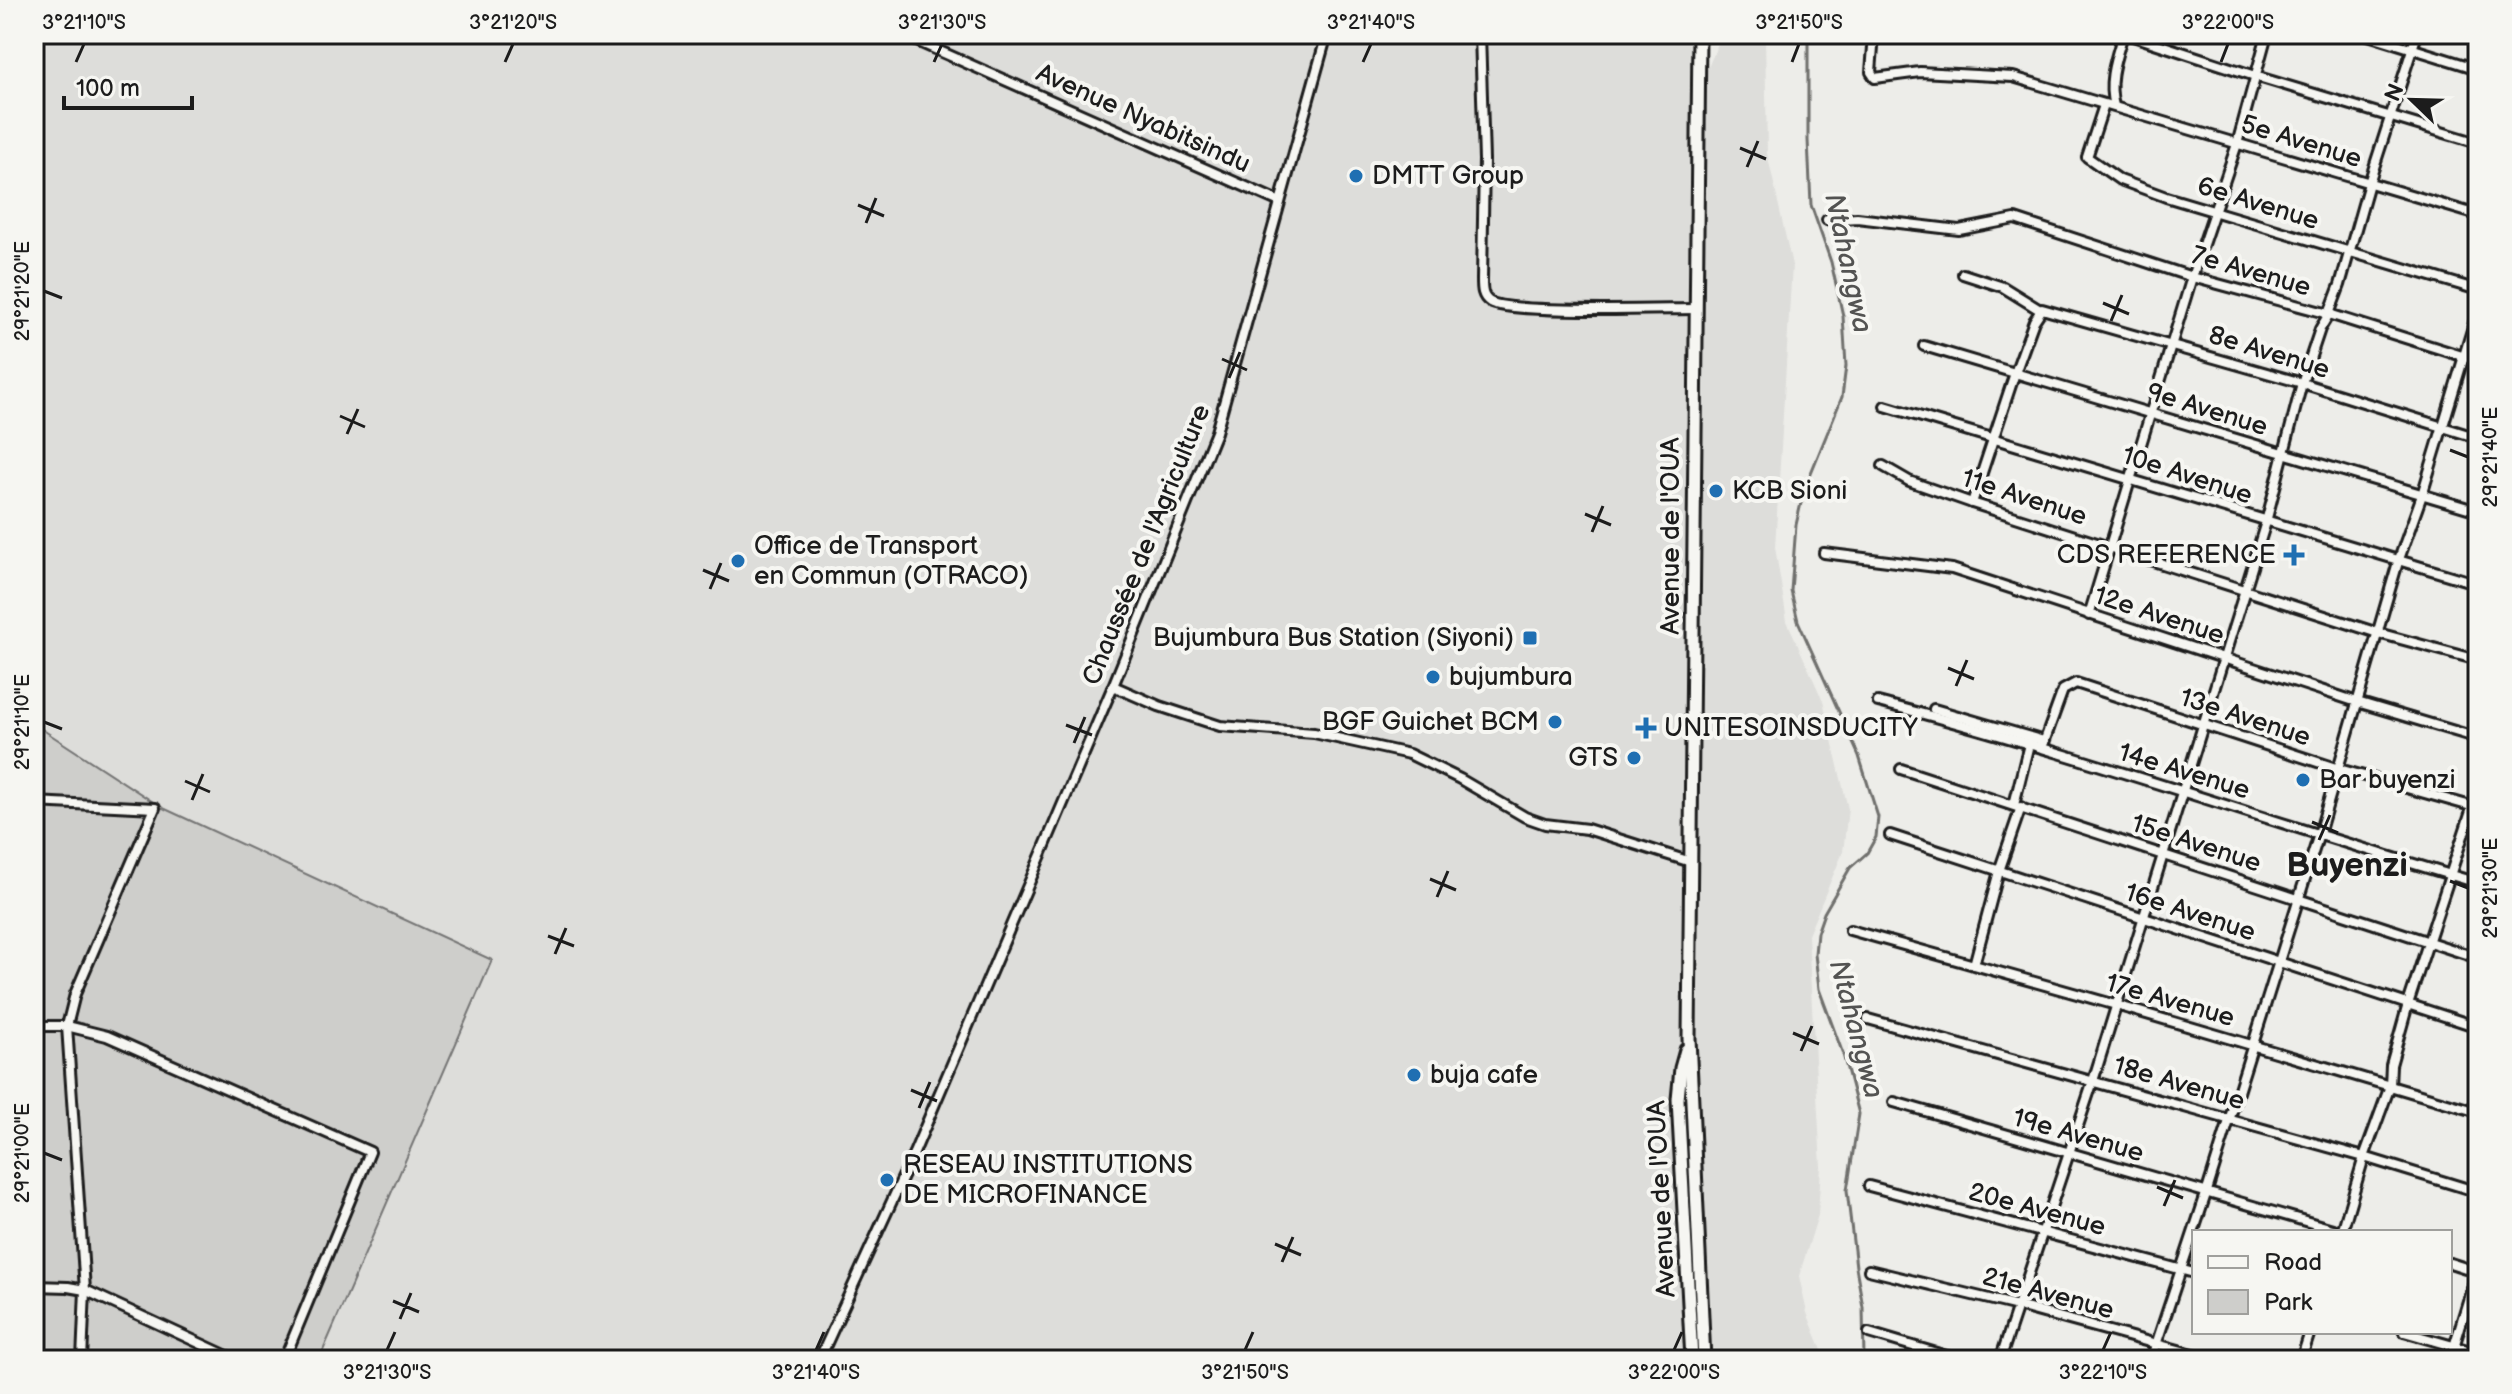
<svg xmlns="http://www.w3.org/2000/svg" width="2512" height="1394" viewBox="0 0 2512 1394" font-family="'Balsamiq Sans',sans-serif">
<rect width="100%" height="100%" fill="#edede9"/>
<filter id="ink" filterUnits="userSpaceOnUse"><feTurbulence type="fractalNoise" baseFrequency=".0125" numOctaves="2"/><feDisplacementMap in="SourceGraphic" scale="16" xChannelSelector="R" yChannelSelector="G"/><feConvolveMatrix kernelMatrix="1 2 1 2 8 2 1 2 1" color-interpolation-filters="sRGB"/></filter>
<g filter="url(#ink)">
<polygon fill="#ddddda" points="34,34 1699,34 1699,89 1722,34 1765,34 1767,153 1792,265 1775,547 1787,621 1823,701 1848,809 1843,852 1808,935 1821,1166 1818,1215 1799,1276 1807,1313 1826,1360 319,1360 492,960 161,807 34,724"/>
<polygon fill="#cececb" stroke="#757574" stroke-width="2" points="34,724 161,807 492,960 319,1360 34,1360"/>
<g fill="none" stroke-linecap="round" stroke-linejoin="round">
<polyline stroke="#6f6f6d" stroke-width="3" points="1808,34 1808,140 1811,205 1831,262 1843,316 1846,366 1842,397 1804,490 1796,525 1791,591 1798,621 1859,756 1878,817 1876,837 1867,853 1850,868 1824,913 1817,933 1815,954 1819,989 1843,1054 1859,1114 1847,1190 1856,1267 1863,1307 1864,1360"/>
<g stroke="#1c1c1c" stroke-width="14">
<g id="minor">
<polyline points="901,34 1280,202"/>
<path d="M1480,34L1484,160L1482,280C1482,289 1482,297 1490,302C1509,314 1663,309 1695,309"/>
<polyline points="1874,34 1871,72 1875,78 1920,72 2013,77 2478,215"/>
<polyline points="2127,34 2255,76 2478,143"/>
<polyline points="2365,34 2478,69"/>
<polyline points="2104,105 2087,157 2120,180 2166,197 2478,290"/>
<path d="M2114,106C2107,81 2116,58 2123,34"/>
<polyline points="1827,220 1857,218 1959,230 2015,219 2192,277 2329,314 2478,361"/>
<polyline points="1963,274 2003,287 2040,310"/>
<polyline points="1924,346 2478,511"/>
<polyline points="1885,406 2478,584"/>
<polyline points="1883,466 1909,481 1972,503 2378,633 2478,660"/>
<polyline points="1972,503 2015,373 2034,321 2042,309 2302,383 2478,438"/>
<polyline points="1824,553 1952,569 2357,702 2478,738"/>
<polyline points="2089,615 2192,277 2237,144 2267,34"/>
<polyline points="1113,686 1159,706 1220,726 1314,733 1409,754 1460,779 1525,817 1545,824 1587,829 1691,862"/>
<path d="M1878,702C2080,754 2278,825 2478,883"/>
<polyline points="1934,709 2044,741"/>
<polyline points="2042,748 2063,690 2076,683 2339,769 2478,808"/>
<polyline points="1901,769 2478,958"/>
<polyline points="34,802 155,808 75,994 67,1026 85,1290 82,1360"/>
<polyline points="2014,805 2029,744"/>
<polyline points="1890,835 2478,1027"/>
<polyline points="1850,930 2116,1005 2478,1112"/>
<polyline points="1974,965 1999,871 2021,807"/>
<polyline points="1868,1019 2364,1157 2478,1192"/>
<polyline points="34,1026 67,1026 107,1036 370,1152 284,1360"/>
<polyline points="1894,1102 2343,1232"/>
<polyline points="1869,1186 2194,1273"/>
<polyline points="2342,1232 2364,1157 2390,1086 2391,1065 2408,1004 2478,790"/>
<polyline points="2450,1263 2478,1272"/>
<polyline points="1869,1270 2018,1306 2215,1360"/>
<polyline points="34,1286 68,1287 85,1290 236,1360"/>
<polyline points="2404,1332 2478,1353"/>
<polyline points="1869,1333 1960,1360"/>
<polyline points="819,1360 914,1153 1113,686 1216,432 1327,34"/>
<polyline points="2000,1360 2093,1081 2266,522 2302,383 2320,329 2329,314 2340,285 2369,183 2417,34"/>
<polyline points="2151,1360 2206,1194 2319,834 2398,562 2422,495 2478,310"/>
<polyline points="2301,1360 2310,1332"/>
<polyline points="2450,1360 2478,1268"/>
</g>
</g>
<g stroke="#1c1c1c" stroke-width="17">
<g id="major">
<polyline points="1699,34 1689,1038 1704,1360"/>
<polyline points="1686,1050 1681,1068 1678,1099 1692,1360"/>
</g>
</g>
<use href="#minor" stroke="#f6f6f2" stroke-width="8"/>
<use href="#major" stroke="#f6f6f2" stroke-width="11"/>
</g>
</g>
<path fill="none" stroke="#1c1c1c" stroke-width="3" d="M76,62L84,44M505,62L513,44M934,62L942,44M1363,62L1371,44M1792,62L1799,44M2221,62L2228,44M1740,148L1766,159M1747,167L1758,141M858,205L884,216M866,223L876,198M44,291L62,298M2103,303L2129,314M2111,321L2122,295M1222,359L1247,370M1229,378L1240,352M340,416L365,427M347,434L358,409M2450,450L2468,457M1585,514L1611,525M1592,532L1603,506M703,570L729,581M710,589L721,563M1948,668L1974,679M1956,686L1967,660M44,722L62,729M1066,725L1092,735M1074,743L1085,717M185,781L210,792M192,800L203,774M2312,822L2338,833M2319,840L2330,815M1430,879L1456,890M2450,881L2468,888M1437,897L1448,871M548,936L574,946M555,954L566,928M1793,1033L1819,1044M1801,1051L1812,1026M911,1090L937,1101M919,1108L930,1082M44,1153L62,1160M2157,1187L2183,1198M2164,1206L2175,1180M1275,1244L1301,1255M1282,1262L1293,1237M393,1301L419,1312M400,1319L411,1293M387,1350L395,1332M816,1350L824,1332M1245,1350L1253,1332M1674,1350L1682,1332M2103,1350L2111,1332"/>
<g fill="#1f6fb2" stroke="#f6f6f2" stroke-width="3">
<circle cx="1356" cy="176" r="8"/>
<circle cx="1716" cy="491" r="8"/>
<path d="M2290 543h8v8h8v8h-8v8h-8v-8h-8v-8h8z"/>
<circle cx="738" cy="561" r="8"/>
<rect x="1522" y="630" width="16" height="16" rx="4"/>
<circle cx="1433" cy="677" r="8"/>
<circle cx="1555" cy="722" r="8"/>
<path d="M1642 716h8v8h8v8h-8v8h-8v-8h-8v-8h8z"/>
<circle cx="1634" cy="758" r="8"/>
<circle cx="2303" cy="780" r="8"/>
<circle cx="1414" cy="1075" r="8"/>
<circle cx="887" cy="1180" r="8"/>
</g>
<g text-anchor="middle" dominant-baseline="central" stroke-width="8" stroke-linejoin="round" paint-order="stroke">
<g font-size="26" fill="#1c1c1c" stroke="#f6f6f2">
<text transform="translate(1143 119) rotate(24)">Avenue Nyabitsindu</text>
<text transform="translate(2301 142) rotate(17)">5e Avenue</text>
<text transform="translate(2258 204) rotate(17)">6e Avenue</text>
<text transform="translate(2251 272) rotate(16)">7e Avenue</text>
<text transform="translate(2269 353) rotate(17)">8e Avenue</text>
<text transform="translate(2207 410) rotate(17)">9e Avenue</text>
<text transform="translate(2187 476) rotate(18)">10e Avenue</text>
<text transform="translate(2024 498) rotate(18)">11e Avenue</text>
<text transform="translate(1671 536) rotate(-90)">Avenue de l'OUA</text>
<text transform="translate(1147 545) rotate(-68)">Chaussée de l'Agriculture</text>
<text transform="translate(2159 616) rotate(18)">12e Avenue</text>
<text transform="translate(2245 718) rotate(18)">13e Avenue</text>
<text transform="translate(2184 772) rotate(17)">14e Avenue</text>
<text transform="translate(2196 844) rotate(18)">15e Avenue</text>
<text transform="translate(2190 913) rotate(18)">16e Avenue</text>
<text transform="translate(2170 1001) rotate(16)">17e Avenue</text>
<text transform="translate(2179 1084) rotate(16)">18e Avenue</text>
<text transform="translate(2078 1136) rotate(16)">19e Avenue</text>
<text transform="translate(1662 1199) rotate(-93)">Avenue de l'OUA</text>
<text transform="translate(2037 1210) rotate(15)">20e Avenue</text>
<text transform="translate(2048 1294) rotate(15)">21e Avenue</text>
</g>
<g font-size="26" fill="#1c1c1c" stroke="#f6f6f2" text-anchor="start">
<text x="1372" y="176">DMTT Group</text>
<text x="1732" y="491">KCB Sioni</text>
<text x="754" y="546">Office de Transport<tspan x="754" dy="30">en Commun (OTRACO)</tspan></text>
<text x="2276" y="555" text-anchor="end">CDS REFERENCE</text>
<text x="1514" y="638" text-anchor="end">Bujumbura Bus Station (Siyoni)</text>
<text x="1449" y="677">bujumbura</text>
<text x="1539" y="722" text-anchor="end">BGF Guichet BCM</text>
<text x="1664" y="728">UNITESOINSDUCITY</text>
<text x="1618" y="758" text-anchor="end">GTS</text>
<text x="2319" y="780">Bar buyenzi</text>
<text x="1430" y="1075">buja cafe</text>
<text x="903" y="1165">RESEAU INSTITUTIONS<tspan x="903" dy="30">DE MICROFINANCE</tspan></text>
</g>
<g font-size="28" font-style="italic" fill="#535352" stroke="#f6f6f2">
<text transform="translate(1848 263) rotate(78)">Ntahangwa</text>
<text transform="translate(1856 1029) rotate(75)">Ntahangwa</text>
</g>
<g font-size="34" font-weight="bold" fill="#1c1c1c" stroke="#f6f6f2">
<text x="2347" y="865">Buyenzi</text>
</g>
</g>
<rect width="2512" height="1394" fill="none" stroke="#f6f6f2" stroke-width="88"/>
<rect x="2192" y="1230" width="260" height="104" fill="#f6f6f2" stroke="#9f9f9c" stroke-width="2"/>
<rect x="2208" y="1256" width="40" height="12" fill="#f6f6f2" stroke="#9f9f9c" stroke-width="2"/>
<text x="2264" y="1270" font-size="24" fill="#1c1c1c">Road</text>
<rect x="2208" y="1290" width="40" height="24" fill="#cececb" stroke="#9f9f9c" stroke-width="2"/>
<text x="2264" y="1310" font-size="24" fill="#1c1c1c">Park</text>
<g transform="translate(2412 100) rotate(293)" stroke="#f6f6f2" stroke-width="6" paint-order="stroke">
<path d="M0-6L14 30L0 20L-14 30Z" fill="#1c1c1c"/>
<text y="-12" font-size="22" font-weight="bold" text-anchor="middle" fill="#1c1c1c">N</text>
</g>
<path d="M64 96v12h128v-12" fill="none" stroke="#1c1c1c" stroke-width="4"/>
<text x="76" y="96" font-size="24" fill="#1c1c1c" stroke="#f6f6f2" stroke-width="6" paint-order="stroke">100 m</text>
<rect x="44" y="44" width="2424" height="1306" fill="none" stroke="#1c1c1c" stroke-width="3"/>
<g font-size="20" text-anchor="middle" fill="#1c1c1c">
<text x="84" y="29">3°21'10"S</text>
<text x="513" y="29">3°21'20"S</text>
<text x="942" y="29">3°21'30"S</text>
<text x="1371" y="29">3°21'40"S</text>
<text x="1799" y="29">3°21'50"S</text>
<text x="2228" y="29">3°22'00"S</text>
<text transform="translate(22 291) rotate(-90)" y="7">29°21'20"E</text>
<text transform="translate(2490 457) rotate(-90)" y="7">29°21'40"E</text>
<text transform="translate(22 722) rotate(-90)" y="7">29°21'10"E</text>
<text transform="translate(2490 888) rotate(-90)" y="7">29°21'30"E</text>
<text transform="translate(22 1153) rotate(-90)" y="7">29°21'00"E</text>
<text x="387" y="1379">3°21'30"S</text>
<text x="816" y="1379">3°21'40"S</text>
<text x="1245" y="1379">3°21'50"S</text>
<text x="1674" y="1379">3°22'00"S</text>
<text x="2103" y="1379">3°22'10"S</text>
</g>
</svg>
